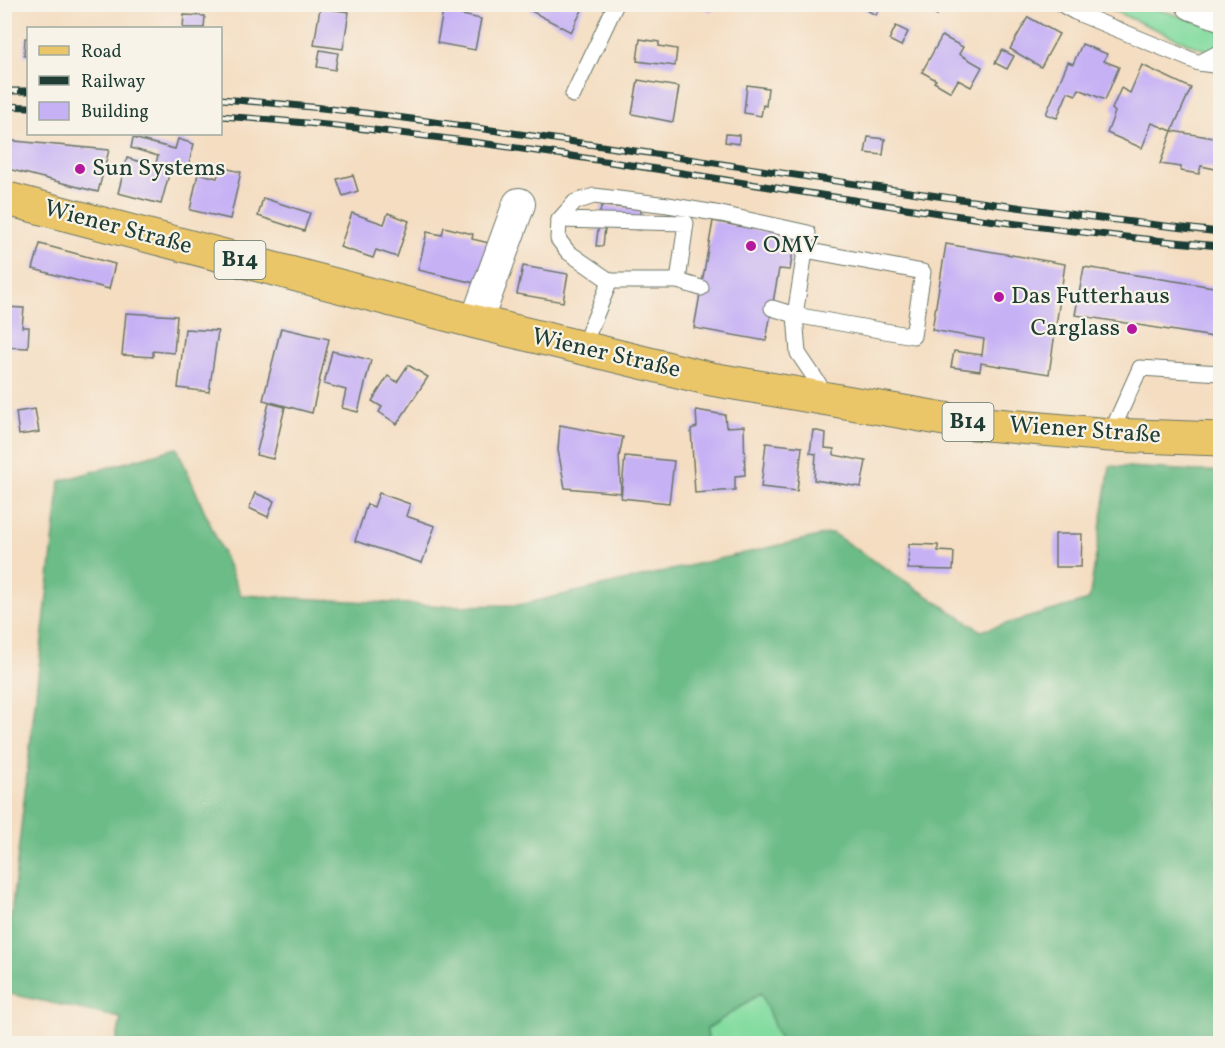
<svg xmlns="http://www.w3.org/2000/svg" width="1225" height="1048" viewBox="0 0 1225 1048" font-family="Vollkorn,serif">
<rect width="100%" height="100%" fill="#f7f3e8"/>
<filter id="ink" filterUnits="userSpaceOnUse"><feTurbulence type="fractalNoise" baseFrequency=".0167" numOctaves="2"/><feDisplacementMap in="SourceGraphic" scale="12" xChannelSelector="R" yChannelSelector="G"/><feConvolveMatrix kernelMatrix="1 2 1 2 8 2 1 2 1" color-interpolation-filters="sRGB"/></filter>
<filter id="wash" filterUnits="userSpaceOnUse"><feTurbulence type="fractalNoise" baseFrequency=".008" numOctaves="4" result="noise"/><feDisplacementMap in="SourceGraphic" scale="24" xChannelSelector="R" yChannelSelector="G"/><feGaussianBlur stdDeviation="1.35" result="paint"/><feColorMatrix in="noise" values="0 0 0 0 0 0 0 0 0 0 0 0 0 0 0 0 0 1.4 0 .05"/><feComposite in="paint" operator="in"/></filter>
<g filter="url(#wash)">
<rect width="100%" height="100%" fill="#f4ddc1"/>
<g fill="#85dca1" stroke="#528c6a" stroke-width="1.5">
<polygon points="1100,5 1142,5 1220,28 1220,55 1192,45"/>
<polygon points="762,992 781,1043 708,1043 707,1029"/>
</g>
<polygon fill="#6cbc87" stroke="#467c5e" stroke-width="1.5" points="177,448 241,595 444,606 519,605 832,533 981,631 1089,600 1110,466 1196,471 1220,471 1220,1043 781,1043 761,993 707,1029 708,1043 116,1044 121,1018 5,993 5,969 60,481"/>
<g id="blocks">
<g fill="#c6b1f5">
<polygon points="532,4 585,4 571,32 529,10"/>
<polygon points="697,4 714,4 710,12"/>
<polygon points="854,4 881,4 876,15"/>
<polygon points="926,4 944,4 937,15 930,11 931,8"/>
<polygon points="320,8 349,12 343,49 314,45"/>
<polygon points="443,11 481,19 475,50 437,43"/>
<polygon points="184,15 205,16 204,28 183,28"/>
<polygon points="1028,17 1059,34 1041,67 1010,49"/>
<polygon points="896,26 908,32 901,46 889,40"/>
<polygon points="942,36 963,47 959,54 982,67 971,87 958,80 951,92 934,82 936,80 922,72"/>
<polygon points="25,38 28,38 28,56 24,56"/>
<polygon points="640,39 659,42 659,46 677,49 675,66 637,61"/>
<polygon points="1082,44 1107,54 1104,61 1119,67 1105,100 1079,89 1076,95 1068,92 1057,118 1046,114 1068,62 1073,64"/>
<polygon points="320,50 338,53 335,70 317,67"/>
<polygon points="1002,50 1014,56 1007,69 995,63"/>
<polygon points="1142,65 1191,88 1172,131 1220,139 1220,170 1201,166 1199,174 1181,171 1181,167 1160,164 1172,131 1152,123 1142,148 1107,133 1115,112 1112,109 1121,88 1130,93"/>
<polygon points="638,80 679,87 673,122 632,114"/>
<polygon points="747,85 768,88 766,106 763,105 761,116 744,113"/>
<polygon points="726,134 739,135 739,144 725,142"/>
<polygon points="868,137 885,139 883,155 865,153"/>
<polygon points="133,138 175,149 178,139 194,144 187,171 171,167 161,204 118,193 127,158 155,166 158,156 131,148"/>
<polygon points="4,140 109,150 98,192 4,168"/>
<polygon points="220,167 241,172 230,219 190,210 198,173 217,178"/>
<polygon points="353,175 358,191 343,196 337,179"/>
<polygon points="263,198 310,213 304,231 258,216"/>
<polygon points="601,206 641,209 641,230 605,227 603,246 596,246"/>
<polygon points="352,213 384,224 388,213 409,221 397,257 376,250 373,258 340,247"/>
<polygon points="713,221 795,237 790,270 779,269 766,341 694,328"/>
<polygon points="444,227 473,234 472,239 489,243 479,284 418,270 427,232 442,235"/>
<polygon points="40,244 115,264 109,289 33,269"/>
<polygon points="946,244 1065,264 1049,374 981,363 980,371 951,367 954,351 982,355 984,339 932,330"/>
<polygon points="523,266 568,274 563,302 517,294"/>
<polygon points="1084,267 1220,288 1220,338 1075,315"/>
<polygon points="4,307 24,308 22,327 29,327 28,348 4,347"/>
<polygon points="126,313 177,316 174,353 153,351 153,357 122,355"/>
<polygon points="281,328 329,339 312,413 263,400"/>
<polygon points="185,329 218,331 209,392 178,388"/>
<polygon points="332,351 371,360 358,412 342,408 346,390 324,384"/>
<polygon points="408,365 428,377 397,424 379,412 382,407 372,401 388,376 397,382"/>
<polygon points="269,403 285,407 273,459 256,455"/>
<polygon points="35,409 39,432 19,435 16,412"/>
<polygon points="696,410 725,415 726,427 744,426 745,475 735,476 735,490 695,493 691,429 697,427"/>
<polygon points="560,425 623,437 619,457 621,493 565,488 558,450"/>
<polygon points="813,430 826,433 825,448 834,449 834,455 866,461 861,487 814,480 816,454 810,453"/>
<polygon points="766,443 802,447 797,491 761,487"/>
<polygon points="625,456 674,461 669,503 621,498"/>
<polygon points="255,493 274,501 268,517 249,508"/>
<polygon points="379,493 410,504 406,516 435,526 422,563 355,541 367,504 374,507"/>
<polygon points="1055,534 1082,534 1081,567 1055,567"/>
<polygon points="909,544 938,545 938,551 954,552 953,570 908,569"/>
</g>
</g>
</g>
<g filter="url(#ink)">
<use href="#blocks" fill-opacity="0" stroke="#6a7565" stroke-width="1.5"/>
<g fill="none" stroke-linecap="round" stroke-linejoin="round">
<g stroke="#6a7565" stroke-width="17">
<g id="lane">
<polyline points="1061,4 1075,12 1199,63 1220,66"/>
<polyline points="1199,63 1220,52"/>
<polyline points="573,95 616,4"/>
<polyline points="559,220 686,223 678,281"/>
<polyline points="701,288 678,281 610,281 568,252 558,239 559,220 575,202 594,196 668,205 721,214 808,233 795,315 798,353 827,396"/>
<polyline points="772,308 795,315 913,336 923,272 805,250"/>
<polyline points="582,349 610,281"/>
<polyline points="1110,435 1140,368 1220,373"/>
</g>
</g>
<g stroke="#6a7565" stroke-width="34">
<g id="street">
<polyline points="1192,4 1220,14"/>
<polyline points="476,322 519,204"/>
</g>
</g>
<g stroke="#6a7565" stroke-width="35">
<polyline id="primary" points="4,198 476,322 711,379 962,422 1110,435 1220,439"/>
</g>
<use href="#lane" stroke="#fff" stroke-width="15"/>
<use href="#street" stroke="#fff" stroke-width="32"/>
<use href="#primary" stroke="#ebc669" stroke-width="33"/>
<g stroke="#1f3d34" stroke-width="7">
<g id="rail">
<polyline points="4,91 28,91"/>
<path d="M220,99C350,108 479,128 608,147C812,177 1015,210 1220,232"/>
<polyline points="4,106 28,107"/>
<path d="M220,116C556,138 885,219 1220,246"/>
</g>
</g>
<use href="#rail" stroke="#f7f3e8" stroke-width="4.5" stroke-dasharray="14" stroke-linecap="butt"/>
</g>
</g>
<g fill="#b5179e" stroke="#f7f3e8" stroke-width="2">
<circle cx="80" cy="169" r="6"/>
<circle cx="751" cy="246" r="6"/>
<circle cx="999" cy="297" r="6"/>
<circle cx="1132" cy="329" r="6"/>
</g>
<g text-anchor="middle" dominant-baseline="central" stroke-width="4.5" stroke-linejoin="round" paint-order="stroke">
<g fill="#f7f3e8" stroke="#60746a" stroke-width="1.5">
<rect x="214.5" y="241" width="51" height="38" rx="4.5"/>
<rect x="942.5" y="403" width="51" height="38" rx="4.5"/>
</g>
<g font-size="22" font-weight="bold" fill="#1f3d34">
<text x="240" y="260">B14</text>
<text x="968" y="422">B14</text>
</g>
<g font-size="24" fill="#1f3d34" stroke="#f7f3e8" text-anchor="start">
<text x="92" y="169">Sun Systems</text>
<text x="763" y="246">OMV</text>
<text x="1011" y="297">Das Futterhaus</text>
<text x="1120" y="329" text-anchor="end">Carglass</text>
</g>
<g font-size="24" fill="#1f3d34" stroke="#f7f3e8">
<text transform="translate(118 228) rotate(15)">Wiener Straße</text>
<text transform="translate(606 354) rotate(13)">Wiener Straße</text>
<text transform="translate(1085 431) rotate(4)">Wiener Straße</text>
</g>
</g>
<rect width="1225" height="1048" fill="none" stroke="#f7f3e8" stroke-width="24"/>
<rect x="27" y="27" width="195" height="108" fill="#f7f3e8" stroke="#a1aaa0" stroke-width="1.5"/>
<rect x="39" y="46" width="30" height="9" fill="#ebc669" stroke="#a1aaa0" stroke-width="1.5"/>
<text x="81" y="57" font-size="18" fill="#1f3d34">Road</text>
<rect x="39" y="76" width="30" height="9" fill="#1f3d34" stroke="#a1aaa0" stroke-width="1.5"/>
<text x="81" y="87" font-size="18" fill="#1f3d34">Railway</text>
<rect x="39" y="102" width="30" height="18" fill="#c6b1f5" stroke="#a1aaa0" stroke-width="1.5"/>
<text x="81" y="117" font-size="18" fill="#1f3d34">Building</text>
</svg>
